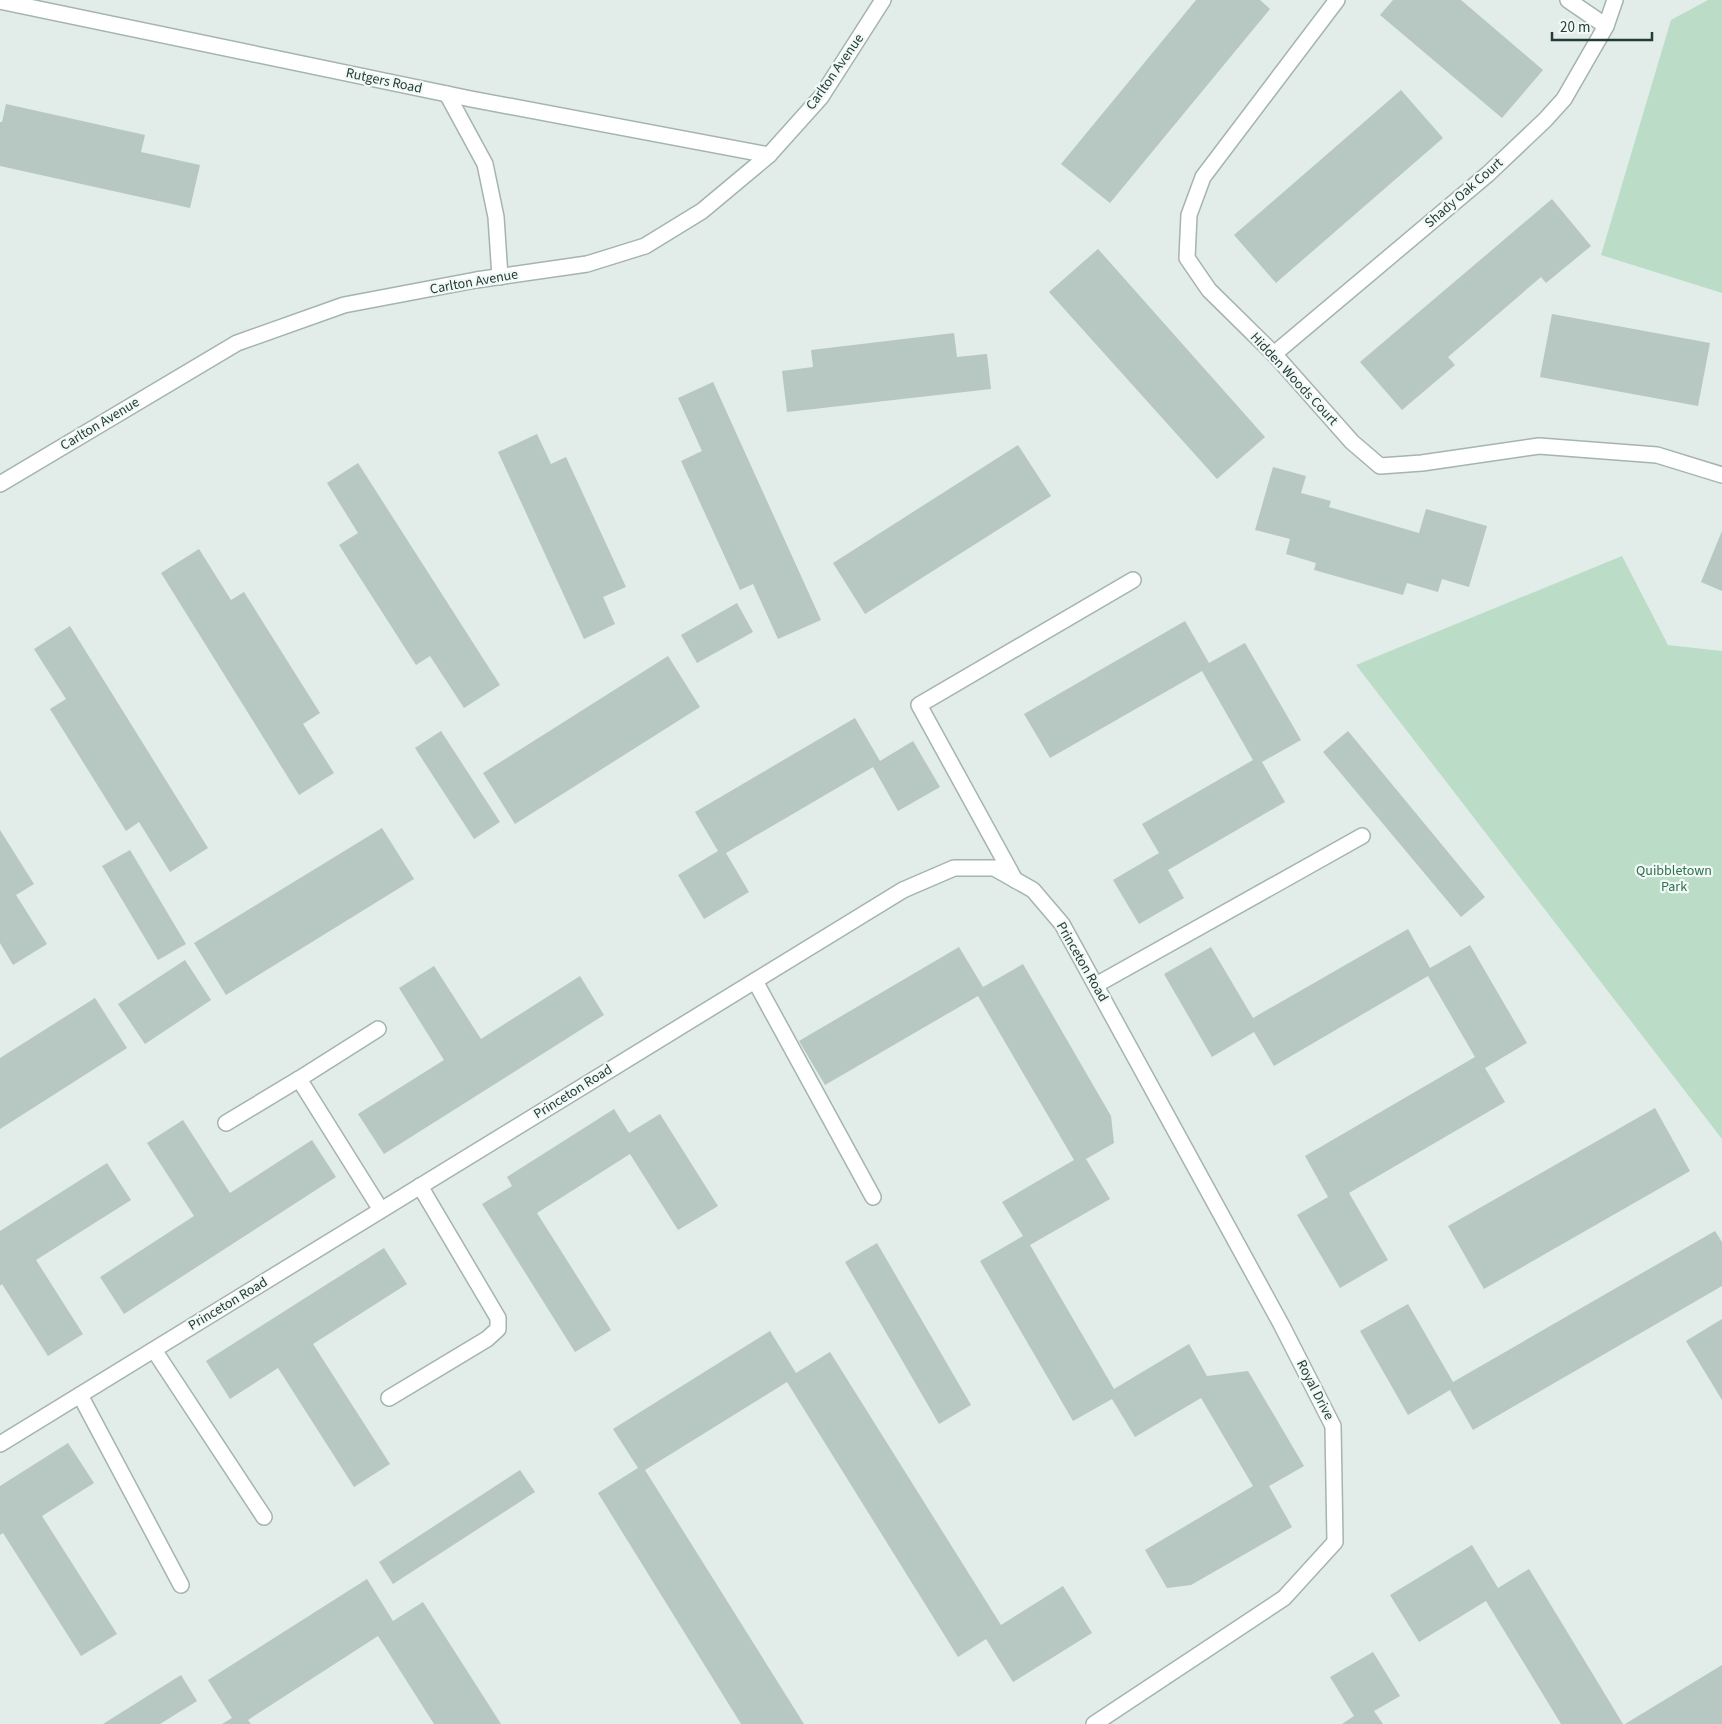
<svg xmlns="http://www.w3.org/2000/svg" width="1722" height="1724" viewBox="0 0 1722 1724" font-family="'Source Sans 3',sans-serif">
<rect width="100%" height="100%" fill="#e2ece9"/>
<g fill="#bbddc8">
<polygon points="1708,0 1722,0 1722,293 1601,255 1671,20"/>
<polygon points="1622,556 1668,645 1722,651 1722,1139 1356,665"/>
</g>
<g fill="#b7c7c2">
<polygon points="1196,0 1260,0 1270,9 1110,203 1061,164"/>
<polygon points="1393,0 1461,0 1543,70 1502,118 1380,15"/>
<polygon points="1401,90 1443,138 1276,283 1234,235"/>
<polygon points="6,104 145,135 141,152 200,165 190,208 0,166 0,122 2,122"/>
<polygon points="1552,199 1591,246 1546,283 1541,277 1448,357 1455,365 1402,410 1360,362"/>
<polygon points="1098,249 1265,437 1217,479 1049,292"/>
<polygon points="1552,314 1710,343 1698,406 1540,377"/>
<polygon points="954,333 957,357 987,354 991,389 787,412 782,371 813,367 811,350"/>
<polygon points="713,382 821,620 778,639 753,584 740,590 681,461 702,451 678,398"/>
<polygon points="537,434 551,464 566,457 626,587 603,597 615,624 584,639 498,452"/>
<polygon points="1018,445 1051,496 865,614 833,563"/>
<polygon points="358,463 500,685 464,708 430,656 416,665 339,545 358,533 327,483"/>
<polygon points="1273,467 1306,476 1301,493 1331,501 1329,507 1419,533 1426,509 1487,526 1469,587 1442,579 1438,592 1407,583 1403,595 1314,570 1316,563 1286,554 1290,539 1255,530"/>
<polygon points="1722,531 1722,591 1701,582"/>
<polygon points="199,549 231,600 244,592 320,713 303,724 334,773 299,795 161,573"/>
<polygon points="737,603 753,632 697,663 681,635"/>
<polygon points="1185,621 1209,663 1245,643 1301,740 1262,762 1285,802 1168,870 1184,898 1139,924 1113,880 1159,853 1142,824 1253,760 1202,671 1050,758 1024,714"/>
<polygon points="70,626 208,848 170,872 139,822 126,831 50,709 66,699 34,649"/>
<polygon points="668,656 700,707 515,824 483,773"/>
<polygon points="855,718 880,761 913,741 940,787 898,811 873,767 726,853 749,892 704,919 678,875 718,851 695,812"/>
<polygon points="441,731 500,822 474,839 415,748"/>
<polygon points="1348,731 1485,897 1461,917 1323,752"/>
<polygon points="382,828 414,879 226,995 194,943"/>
<polygon points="0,830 34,884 16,895 47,944 13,965 0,943"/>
<polygon points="130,850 186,944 158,960 102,866"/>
<polygon points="1408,929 1430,968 1470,945 1527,1043 1485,1068 1505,1102 1349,1193 1388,1260 1340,1288 1297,1215 1328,1197 1305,1156 1475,1057 1428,976 1274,1066 1254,1032 1212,1057 1164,974 1211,947 1253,1018"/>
<polygon points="959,947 983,987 1023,964 1111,1116 1114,1143 1086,1159 1110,1199 1030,1245 1114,1389 1189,1344 1207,1376 1248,1371 1304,1466 1269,1486 1292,1527 1191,1585 1167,1588 1145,1550 1253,1486 1201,1398 1135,1437 1112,1399 1073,1421 980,1261 1023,1236 1002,1202 1074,1160 978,996 825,1085 799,1041"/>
<polygon points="185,960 211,1000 145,1044 118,1004"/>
<polygon points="434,966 481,1039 580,976 604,1015 384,1154 358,1114 444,1060 399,988"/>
<polygon points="95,998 127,1048 0,1129 0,1058"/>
<polygon points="1655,1108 1690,1171 1484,1289 1448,1226"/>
<polygon points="614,1109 629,1133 660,1114 718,1206 678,1230 630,1154 537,1213 611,1330 575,1352 482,1204 512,1186 507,1177"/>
<polygon points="183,1120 230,1193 312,1140 336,1177 124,1314 100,1277 194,1216 147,1143"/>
<polygon points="107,1163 131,1200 36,1260 83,1334 48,1356 2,1284 0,1286 0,1231"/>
<polygon points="1715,1231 1722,1242 1722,1286 1473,1430 1450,1390 1408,1415 1360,1331 1408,1304 1453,1382"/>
<polygon points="877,1243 971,1405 939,1424 845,1262"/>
<polygon points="384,1248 407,1284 313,1344 390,1464 354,1487 278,1368 230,1399 206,1361"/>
<polygon points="1722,1319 1722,1400 1686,1341"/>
<polygon points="770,1331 796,1373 830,1352 1001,1625 1063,1586 1092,1633 1013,1682 986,1639 958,1657 787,1382 645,1470 804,1724 741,1724 598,1493 638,1468 613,1429"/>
<polygon points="68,1443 94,1483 42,1516 117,1634 81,1656 3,1533 0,1535 0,1486"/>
<polygon points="520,1470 535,1492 393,1584 379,1562"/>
<polygon points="1472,1545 1498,1588 1529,1569 1623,1724 1561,1724 1486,1601 1419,1642 1390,1595"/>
<polygon points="367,1579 393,1621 423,1602 501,1724 434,1724 378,1636 248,1720 251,1724 222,1724 232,1718 208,1680"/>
<polygon points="1373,1652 1400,1696 1374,1711 1383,1724 1342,1724 1354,1716 1330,1677"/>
<polygon points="1722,1665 1722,1724 1625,1724"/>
<polygon points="181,1675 197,1701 160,1724 103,1724"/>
</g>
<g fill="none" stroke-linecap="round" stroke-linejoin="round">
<g stroke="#a5b4b0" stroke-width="18">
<g id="minor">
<polyline points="1337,0 1203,177 1189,215 1187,258 1209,290 1274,354 1352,442 1380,466 1422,463 1539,446 1657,455 1722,475"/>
<polyline points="1568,0 1606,26"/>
<polyline points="0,1 471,99 769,155"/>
<polyline points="447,94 485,164 496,217 500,277"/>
<polyline points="1274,354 1488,174 1545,120 1564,99 1606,26 1615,0"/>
<polyline points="0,484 237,343 344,305 476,280 587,264 645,246 702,211 769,155 821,97 883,0"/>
<polyline points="1015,880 919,705 1133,580"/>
<polyline points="755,981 873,1197"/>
<polyline points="1096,985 1362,836"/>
<polyline points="378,1029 299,1079 381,1210"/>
<polyline points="226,1123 299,1079"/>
<polyline points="154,1350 264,1517"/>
<polyline points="80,1395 181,1585"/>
<polyline points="389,1398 487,1339 498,1329 498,1318 420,1186"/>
<polyline points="0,1444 903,890 954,868 994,868 1033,890 1062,924 1281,1324 1333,1426 1335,1542 1284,1598 1094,1724"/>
</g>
</g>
<use href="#minor" stroke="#fff" stroke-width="15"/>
</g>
<g text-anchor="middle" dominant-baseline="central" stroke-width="4.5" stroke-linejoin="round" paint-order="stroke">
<g font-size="14" fill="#223d38" stroke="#f2f8f6">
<text transform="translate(835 72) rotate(-55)">Carlton Avenue</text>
<text transform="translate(384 81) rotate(12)">Rutgers Road</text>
<text transform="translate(1464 193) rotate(-41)">Shady Oak Court</text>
<text transform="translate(474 282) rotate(-10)">Carlton Avenue</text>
<text transform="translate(1294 379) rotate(47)">Hidden Woods Court</text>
<text transform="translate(100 424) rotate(-31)">Carlton Avenue</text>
<text transform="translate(1082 962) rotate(60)">Princeton Road</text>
<text transform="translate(573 1092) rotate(-32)">Princeton Road</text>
<text transform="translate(228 1304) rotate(-31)">Princeton Road</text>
<text transform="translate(1315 1390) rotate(63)">Royal Drive</text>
</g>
<g font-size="14" fill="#2d7350" stroke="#f2f8f6">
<text x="1674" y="871">Quibbletown<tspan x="1674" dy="16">Park</tspan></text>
</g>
</g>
<path d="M1552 32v8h100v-8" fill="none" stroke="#223d38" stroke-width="2.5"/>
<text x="1560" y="32" font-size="15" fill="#223d38" stroke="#f2f8f6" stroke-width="4" paint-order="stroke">20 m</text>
</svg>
